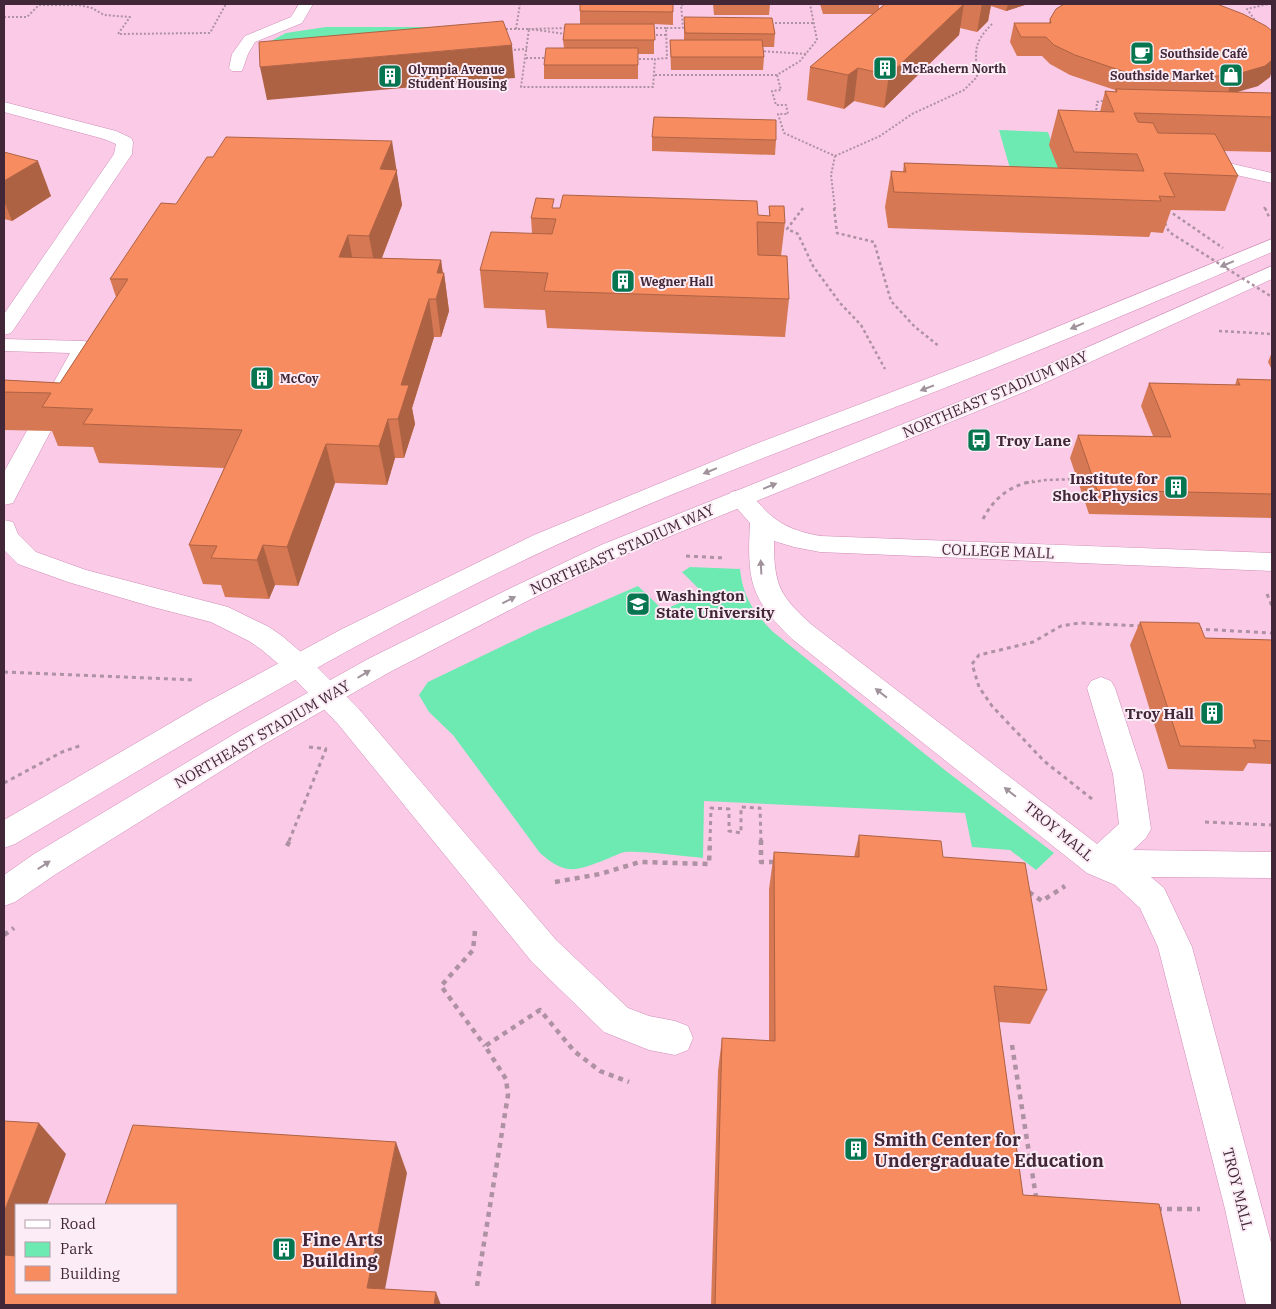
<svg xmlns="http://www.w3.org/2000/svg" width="1276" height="1309" viewBox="0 0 1276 1309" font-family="'IBM Plex Serif',serif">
<rect width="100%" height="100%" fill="#f7daeb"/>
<path fill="#facae7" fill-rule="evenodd" d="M4,4H1272V1305H4ZM16,1205H176V1293H16Z"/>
<g fill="#6ceab2">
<polygon points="326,27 432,27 435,34 269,42 286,33"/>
<polygon points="999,130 1048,132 1067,188 1015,186"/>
<path d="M690,567L740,569C743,597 753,611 772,631L946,771L1054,853L1036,870L1010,850L972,847L965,813L704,801L703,858C680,856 647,851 625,852C619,853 612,857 607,859C576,871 566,876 540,853L453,735L429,712L419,695L428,682L536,630L638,586L663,610L703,593L682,572Z"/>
</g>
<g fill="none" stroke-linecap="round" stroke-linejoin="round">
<g stroke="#d08cb6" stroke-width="1">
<g id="minor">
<polygon points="299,4 313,4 302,23 255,42 248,54 242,71 232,71 229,68 232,54 245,36 291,17"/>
<polygon points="4,102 116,131 131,138 133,142 132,154 14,329 11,333 4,335 4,314 114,154 116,144 104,139 4,112"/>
<polygon points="1211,159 1272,173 1272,183 1205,168 1202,164 1205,160"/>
<polygon points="4,339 84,341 91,343 95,347 16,497 13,503 4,505 4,472 70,353 4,351"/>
<path d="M740,490C752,493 758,503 767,512C783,527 799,532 820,536L1272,553V571L820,552L794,547L774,541V542C774,586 780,596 812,625L1097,844L1119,824L1113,774L1087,688L1091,681L1101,677L1111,681L1115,688L1143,774L1151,829L1146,838L1133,850L1272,852V878L1151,877L1164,888L1192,947L1272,1246V1305H1246L1225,1209L1158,947L1140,908L1115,885L1087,873L792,639C750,598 747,581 750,523L728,498L731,492Z"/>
<polygon points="4,520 13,522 18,534 36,552 86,570 228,607 269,627 282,636 309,659 358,708 556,940 628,1008 649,1016 675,1021 688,1026 693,1038 688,1050 675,1055 649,1050 604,1032 532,962 338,724 289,673 262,650 249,641 211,622 153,607 68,582 18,564 4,550"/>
</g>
</g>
<g stroke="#d08cb6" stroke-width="1">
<g id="major">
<path d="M1272,239V252C1180,291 1088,331 995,368C848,427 698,479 554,546C367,633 191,739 15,844L4,848V820L205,703L342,629L534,535L753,445L981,358Z"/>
<polygon points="1272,266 1272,279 1029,390 619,557 531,599 388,673 261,746 56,874 15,902 4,906 4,875 34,854 241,730 368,659 513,587 601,545 1013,380"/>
</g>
</g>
<g stroke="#ae91a2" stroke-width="2" stroke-dasharray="2 2" stroke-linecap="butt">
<polyline points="4,17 27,17 39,5 79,5 92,8 104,15 130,17 118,34 210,33 226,4"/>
<polyline points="771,23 815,23"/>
<polyline points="1257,23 1247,9 1268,4"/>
<polyline points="652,28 666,28"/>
<polyline points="502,29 529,29 521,87 653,87 655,59 667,58 666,28 683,28 681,5 685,4"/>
<polyline points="516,29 520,4"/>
<polyline points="566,34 529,29 568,28"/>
<polyline points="652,35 666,35"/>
<polyline points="510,50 527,49"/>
<polyline points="760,51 806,54"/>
<polyline points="526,58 549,58"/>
<polyline points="635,59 655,59"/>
<polyline points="655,75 777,75 800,61 817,40 810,4"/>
<polyline points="777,75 781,90 772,91 776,105 786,105 788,114 778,114 784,133 835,156"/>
<polyline points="1096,114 1097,102 1106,100"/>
<path d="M835,156L880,136L912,114L964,90L977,77C976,51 972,44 992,24"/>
<polyline points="1264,207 1265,209"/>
<polyline points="835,209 831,175 835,156"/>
</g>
<g stroke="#ae91a2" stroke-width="2.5" stroke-dasharray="3 3" stroke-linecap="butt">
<polyline points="803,208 787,229 798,234 813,266 840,303 861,325 885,369"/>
<polyline points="834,208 837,233 874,242 891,301 915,327 940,347"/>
<polyline points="1265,208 1270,219"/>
<polyline points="1219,331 1272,334"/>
<polyline points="1026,483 1046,480 1077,479"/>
</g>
<g stroke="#ae91a2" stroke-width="3" stroke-dasharray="4 4" stroke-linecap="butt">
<path d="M983,519C994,498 1009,486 1033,481"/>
<polyline points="686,556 725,558"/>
<polyline points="1267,594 1272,606"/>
<polyline points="1198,629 1272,633"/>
<polyline points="4,672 195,680"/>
<polyline points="309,747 327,749"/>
<polyline points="4,783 62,752 82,745"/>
<polyline points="1092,799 1044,761 992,706 979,687 972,664 979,655 1033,642 1061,626 1079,623 1142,626"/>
<polyline points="1205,822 1272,825"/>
<polyline points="289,841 326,749"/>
<polyline points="710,841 711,808 729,809 729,831 741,833 741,807 760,808 761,841"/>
</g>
<g stroke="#ae91a2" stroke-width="4.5" stroke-dasharray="5 5" stroke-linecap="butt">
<polyline points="761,840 761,862 775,862"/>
<polyline points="287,846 290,840"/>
<polyline points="555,882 600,874 640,862 709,864 710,840"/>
<polyline points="1029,892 1042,901 1065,886"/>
<polyline points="475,931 473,950 441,986 485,1046"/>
<polyline points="4,935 14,928"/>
<polyline points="1012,1045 1036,1197 1039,1197"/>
<polyline points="1157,1209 1200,1209"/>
<polyline points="477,1286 508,1095 506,1079 485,1046 540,1010 574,1051 600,1071 629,1082"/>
</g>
<use href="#minor" fill="#fff" fill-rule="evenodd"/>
<use href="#major" fill="#fff" fill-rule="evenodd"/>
<g stroke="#ae91a2" stroke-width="2.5" stroke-dasharray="3 3" stroke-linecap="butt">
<polyline points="1167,213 1172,213 1223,248"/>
<polyline points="1165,223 1169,232 1272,297"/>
</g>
</g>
<g fill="#d57853">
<polygon points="673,4 673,25 654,24 654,54 638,54 638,79 544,79 544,65 564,48 563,40 580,24 580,11"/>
<polygon points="713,4 770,4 769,15 714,15"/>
<polygon points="820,4 879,4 879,9 885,4 1028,4 1006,11 991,6 988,21 977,32 960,28 959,35 884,108 854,101 844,109 807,100 810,67 872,14 823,14"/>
<polygon points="684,17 775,34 774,47 763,47 764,57 763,70 671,70 670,40 684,40"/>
<polygon points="1050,19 1270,77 1258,86 1236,92 1272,93 1272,152 1224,151 1238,176 1225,211 1171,210 1163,233 1151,232 1149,237 888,228 885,207 891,171 903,172 904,163 1058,168 1049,145 1058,110 1100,112 1105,91 1115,92 1115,90 1070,75 1050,64 1042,56 1017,56 1010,42 1014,23 1049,23"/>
<polygon points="652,137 776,140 775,155 652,151"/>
<polygon points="4,152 51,196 12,221 4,219"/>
<polygon points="396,170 402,205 382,258 441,260 443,273 444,273 449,311 441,337 434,337 412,408 415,424 404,458 395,458 387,485 335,483 298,586 275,585 269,599 225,597 221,585 203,584 189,545 224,468 99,463 93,447 58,446 52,431 4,430 4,380 60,383 116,297 110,279 176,204"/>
<polygon points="769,206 785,223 781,256 789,299 785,337 547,328 545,310 484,308 480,270 532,233 531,218 555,208 769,216"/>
<polygon points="1272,352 1272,370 1268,362"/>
<polygon points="1237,379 1272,380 1272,518 1089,514 1070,458 1078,435 1153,436 1141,406 1149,383 1235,385"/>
<polygon points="1140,622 1205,638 1272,640 1272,764 1248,763 1243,771 1168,769 1130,645"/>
<polygon points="859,835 943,857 1047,990 1030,1024 999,1022 1023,1195 1181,1305 711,1305 718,1071 722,1038 769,1041 769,889 774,852 854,857"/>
</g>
<g fill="#ae6244">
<polygon points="964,4 959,35 884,108 889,75"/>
<polygon points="982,4 991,4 988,21 977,32"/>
<polygon points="1008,4 1028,4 1006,11"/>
<polygon points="512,45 515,78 267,100 260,67"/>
<polygon points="1272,60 1272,71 1270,77 1258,86 1227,95 1234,75"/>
<polygon points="858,68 854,101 844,109 848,75"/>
<polygon points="392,141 402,205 376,273 369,236 380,169"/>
<polygon points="38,161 51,196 12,221 4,201 4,181"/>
<polygon points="348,235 355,272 339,257"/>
<polygon points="441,260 443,277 444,273 449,311 441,337 436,299 437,273"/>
<polygon points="429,299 434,337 412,408 415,424 404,458 398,419 401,385"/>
<polygon points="388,419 395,458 387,485 379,446"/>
<polygon points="326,444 335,483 298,586 287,547"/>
<polygon points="263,545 275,585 269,599 257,560"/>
<polygon points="39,1123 66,1154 47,1205 16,1205 16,1279 4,1268 4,1212"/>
<polygon points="396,1142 407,1173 382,1305 367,1288"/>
<polygon points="436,1292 441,1305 434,1305"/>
</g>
<g fill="#f88c61" stroke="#ae6244">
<polygon points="580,4 673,4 673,12 580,11"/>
<polygon points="885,4 964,4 889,75 858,68 848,75 810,67"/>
<polygon points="1064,4 1217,4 1243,14 1266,26 1272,31 1272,60 1265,66 1234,75 1185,78 1145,75 1122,71 1075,55 1054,45 1046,37 1021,37 1014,23 1051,23 1050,19 1056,9"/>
<polygon points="684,17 772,18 775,34 685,33"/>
<polygon points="503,21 512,45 260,67 259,42"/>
<polygon points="565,24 654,24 655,40 563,40"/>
<polygon points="670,40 762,40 764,57 671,57"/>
<polygon points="546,48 638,48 638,65 544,65"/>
<polygon points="1116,89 1272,93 1272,117 1134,113 1138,122 1153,123 1158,133 1215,134 1238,176 1164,173 1175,197 1159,196 1161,201 894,192 891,171 906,172 904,163 1144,171 1137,154 1074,152 1058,110 1114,112 1105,91 1117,92"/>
<polygon points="654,117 776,120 776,140 652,137"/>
<polygon points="226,137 392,141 380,169 397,170 369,236 348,235 339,257 441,260 437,273 444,273 436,299 429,299 401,385 409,385 398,419 388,419 379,446 326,444 287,547 263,545 257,560 211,558 217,546 189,545 242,430 83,424 93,409 42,407 51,393 4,392 4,380 60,383 128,279 110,279 161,203 176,204 207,157 213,157"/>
<polygon points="4,152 38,161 4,181"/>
<polygon points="563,195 757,201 758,215 770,216 769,206 784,206 785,223 757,222 758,255 787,256 789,299 544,291 548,273 480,270 491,232 552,234 556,219 531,218 536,198 554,199 552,208 560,208"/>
<polygon points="1237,379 1272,380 1272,494 1097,490 1078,435 1171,437 1149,383 1240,385"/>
<polygon points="1140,622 1199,623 1205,638 1272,640 1272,741 1253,740 1256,748 1180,746"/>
<polygon points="859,835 941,841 943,857 1025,863 1047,990 994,986 1023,1195 1159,1204 1181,1305 715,1305 722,1038 775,1041 774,852 859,857"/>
<polygon points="4,1121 39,1123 4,1212"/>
<polygon points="133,1125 396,1142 367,1288 436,1292 434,1305 4,1305 4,1255 16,1256 16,1293 176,1293 176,1205 105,1205"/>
</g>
<defs><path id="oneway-solid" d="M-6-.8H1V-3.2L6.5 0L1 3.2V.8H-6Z" transform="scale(1.25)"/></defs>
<g fill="#a0939c">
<use href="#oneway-solid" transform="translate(1227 264) rotate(157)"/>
<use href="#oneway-solid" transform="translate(1077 326) rotate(157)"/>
<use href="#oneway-solid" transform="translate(927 388) rotate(159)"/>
<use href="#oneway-solid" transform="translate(710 471) rotate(158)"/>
<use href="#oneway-solid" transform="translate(770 486) rotate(-22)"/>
<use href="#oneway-solid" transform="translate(761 567) rotate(-93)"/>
<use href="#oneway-solid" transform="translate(509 600) rotate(-27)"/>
<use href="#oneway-solid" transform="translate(364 674) rotate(-31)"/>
<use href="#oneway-solid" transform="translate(881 693) rotate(-142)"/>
<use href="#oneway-solid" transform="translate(1010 792) rotate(-142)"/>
<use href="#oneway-solid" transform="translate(44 865) rotate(-33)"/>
</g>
<defs>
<g id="cafe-square" transform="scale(1.25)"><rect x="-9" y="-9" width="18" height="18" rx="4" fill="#067650" stroke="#fbecf5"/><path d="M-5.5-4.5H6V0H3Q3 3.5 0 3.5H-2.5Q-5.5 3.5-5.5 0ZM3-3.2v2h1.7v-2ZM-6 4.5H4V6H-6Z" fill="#fff"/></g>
<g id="building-square" transform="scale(1.25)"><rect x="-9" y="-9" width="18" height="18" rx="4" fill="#067650" stroke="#fbecf5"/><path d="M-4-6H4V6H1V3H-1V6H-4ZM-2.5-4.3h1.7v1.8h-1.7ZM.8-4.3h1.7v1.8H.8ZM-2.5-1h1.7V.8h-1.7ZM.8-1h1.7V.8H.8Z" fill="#fff"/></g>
<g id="shop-square" transform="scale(1.25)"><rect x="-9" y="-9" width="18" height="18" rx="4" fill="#067650" stroke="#fbecf5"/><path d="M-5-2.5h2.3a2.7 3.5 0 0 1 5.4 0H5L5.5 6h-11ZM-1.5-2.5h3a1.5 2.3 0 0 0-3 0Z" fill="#fff"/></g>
<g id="bus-square" transform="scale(1.25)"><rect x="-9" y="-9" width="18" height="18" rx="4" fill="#067650" stroke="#fbecf5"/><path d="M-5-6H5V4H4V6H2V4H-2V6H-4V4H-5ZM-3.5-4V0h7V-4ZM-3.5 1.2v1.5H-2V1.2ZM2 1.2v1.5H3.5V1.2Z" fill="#fff"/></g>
<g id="university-square" transform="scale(1.25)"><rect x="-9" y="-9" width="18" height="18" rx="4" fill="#067650" stroke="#fbecf5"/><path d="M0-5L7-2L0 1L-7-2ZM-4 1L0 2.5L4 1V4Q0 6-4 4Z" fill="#fff"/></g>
</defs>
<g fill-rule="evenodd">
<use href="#cafe-square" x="1142" y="53"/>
<use href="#building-square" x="885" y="68"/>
<use href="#shop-square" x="1231" y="75"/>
<use href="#building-square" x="390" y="76"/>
<use href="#building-square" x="623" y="281"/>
<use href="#building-square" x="262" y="378"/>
<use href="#bus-square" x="979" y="440"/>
<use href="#building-square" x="1176" y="487"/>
<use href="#university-square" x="638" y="604"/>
<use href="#building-square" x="1212" y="713"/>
<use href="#building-square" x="856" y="1149"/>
<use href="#building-square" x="284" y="1249"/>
</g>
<g text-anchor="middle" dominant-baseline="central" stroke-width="4" stroke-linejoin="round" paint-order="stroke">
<g font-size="12" font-weight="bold" fill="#422738" stroke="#fbecf5" text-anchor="start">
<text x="1160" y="53">Southside Café</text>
<text x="902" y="68">McEachern North</text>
<text x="408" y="69">Olympia Avenue<tspan x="408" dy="14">Student Housing</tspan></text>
<text x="1214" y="75" text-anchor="end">Southside Market</text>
<text x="640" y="281">Wegner Hall</text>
<text x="280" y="378">McCoy</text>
</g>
<g font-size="15" fill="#422738" stroke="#fbecf5">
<text transform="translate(995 394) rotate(-23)">NORTHEAST STADIUM WAY</text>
<text transform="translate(622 549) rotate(-24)">NORTHEAST STADIUM WAY</text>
<text transform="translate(998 551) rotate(2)">COLLEGE MALL</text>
<text transform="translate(262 734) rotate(-30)">NORTHEAST STADIUM WAY</text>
<text transform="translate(1059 831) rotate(39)">TROY MALL</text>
<text transform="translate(1238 1189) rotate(76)">TROY MALL</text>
</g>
<g font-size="15" font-weight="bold" fill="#422738" stroke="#fbecf5" text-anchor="start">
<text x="996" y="440">Troy Lane</text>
<text x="1158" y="478" text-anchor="end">Institute for<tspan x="1158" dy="17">Shock Physics</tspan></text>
<text x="656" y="595">Washington<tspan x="656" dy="17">State University</tspan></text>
<text x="1194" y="713" text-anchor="end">Troy Hall</text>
</g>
<g font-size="18" font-weight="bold" fill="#422738" stroke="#fbecf5" text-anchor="start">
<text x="874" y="1139">Smith Center for<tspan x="874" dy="21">Undergraduate Education</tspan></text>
<text x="302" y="1239">Fine Arts<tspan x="302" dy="21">Building</tspan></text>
</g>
</g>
<rect width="1276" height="1309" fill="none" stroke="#422738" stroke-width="10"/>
<rect x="15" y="1204" width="162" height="90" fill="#fbecf5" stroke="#b19da9"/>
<rect x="25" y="1220" width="25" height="8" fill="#ffffff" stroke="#b19da9"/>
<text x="60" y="1229" font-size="15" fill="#422738">Road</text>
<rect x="25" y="1242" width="25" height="15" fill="#6ceab2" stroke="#b19da9"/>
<text x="60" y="1254" font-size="15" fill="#422738">Park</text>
<rect x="25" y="1266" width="25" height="15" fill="#f88c61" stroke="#b19da9"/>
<text x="60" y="1279" font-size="15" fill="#422738">Building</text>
</svg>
